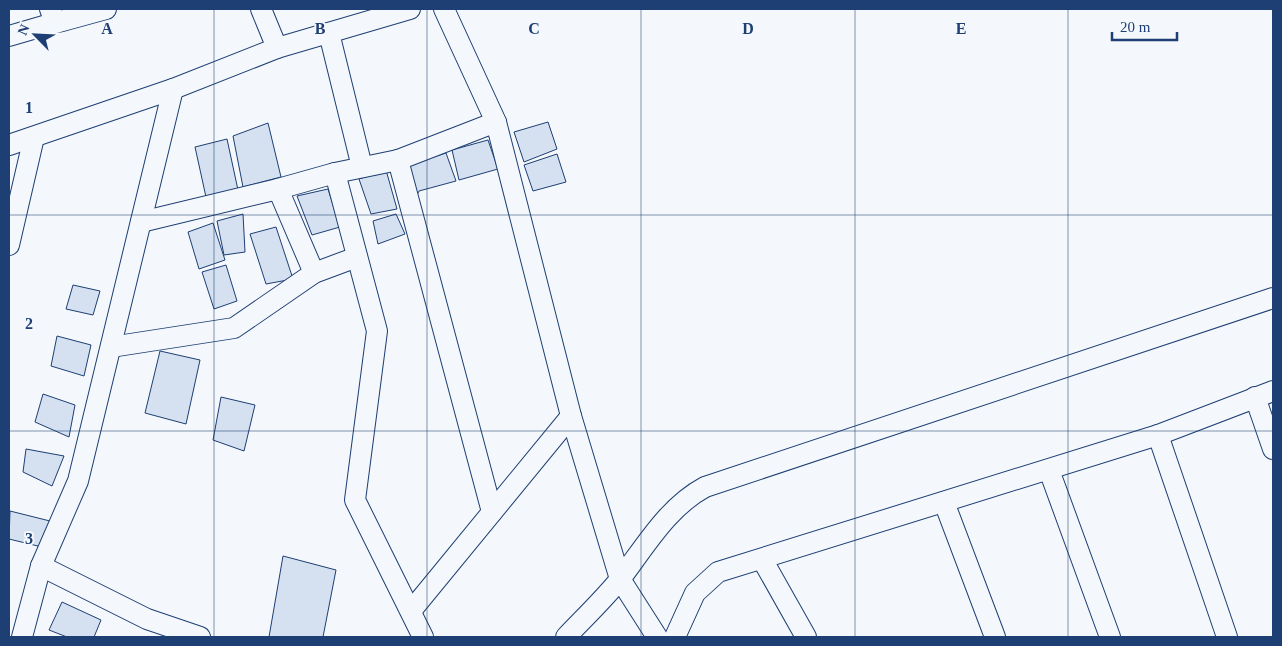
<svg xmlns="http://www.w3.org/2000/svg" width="1282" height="646" viewBox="0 0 1282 646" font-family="Georgia,serif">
<rect width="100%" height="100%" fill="#f4f7fb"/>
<g fill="#d5e0f0" stroke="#1d3f73">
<polygon points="548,122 557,149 524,162 514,132"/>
<polygon points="268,123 281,177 243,187 233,136"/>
<polygon points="227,139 238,190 206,197 195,147"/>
<polygon points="488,140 498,169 459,180 452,150"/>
<polygon points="446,153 456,181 419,191 417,195 408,165"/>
<polygon points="557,154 566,182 533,191 524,165"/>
<polygon points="386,170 397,209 371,214 359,179"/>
<polygon points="328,189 340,227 312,235 297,196"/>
<polygon points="243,214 245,252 224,255 217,221"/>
<polygon points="396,214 405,234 378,244 373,221"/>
<polygon points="213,223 225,260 199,269 188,232"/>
<polygon points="276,227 293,279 266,284 250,234"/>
<polygon points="226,265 237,301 214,309 202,272"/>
<polygon points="73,285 100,291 93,315 66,309"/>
<polygon points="57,336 91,345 84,376 51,366"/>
<polygon points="160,351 200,360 186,424 145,413"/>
<polygon points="43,394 75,405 69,437 35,422"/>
<polygon points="221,397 255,405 244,451 213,440"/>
<polygon points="26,449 64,456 52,486 23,472"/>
<polygon points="10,511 50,521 42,547 9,539"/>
<polygon points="283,556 336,570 323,637 269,637"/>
<polygon points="62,602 101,620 94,637 67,637 49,630"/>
</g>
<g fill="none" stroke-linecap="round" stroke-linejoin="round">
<g stroke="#1d3f73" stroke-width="22">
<g id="street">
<polyline points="50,9 55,23 106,9"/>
<polyline points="261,9 277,48"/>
<polyline points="444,9 496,122 571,416 620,579 657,637"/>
<polyline points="329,33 362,167"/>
<polyline points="9,36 64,20"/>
<polyline points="9,145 173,89 277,48 410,9"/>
<polyline points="398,160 492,512"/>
<polyline points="278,189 314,273"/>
<polyline points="141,222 278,189 335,173"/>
<polyline points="9,245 34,137"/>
<polyline points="111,347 234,328 314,273 357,257"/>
<polyline points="1255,397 1273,449"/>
<polyline points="1158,435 1227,637"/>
<polyline points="1049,470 1110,637"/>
<polyline points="944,502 995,637"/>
<polyline points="762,559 806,637"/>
<polyline points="41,566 147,619 200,637"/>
<polyline points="411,611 571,416"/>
<polyline points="22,637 41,566 78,481 173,89"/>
<polyline points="423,637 355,500 377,331 335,173 398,160 496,122"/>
<path d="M566,637C584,618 604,599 621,578C646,545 668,507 705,487L1273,298"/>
<polyline points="675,637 695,593 718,572 1158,435 1273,391"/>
</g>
</g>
<use href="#street" stroke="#f4f7fb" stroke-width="20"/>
</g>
<path fill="none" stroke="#1d3f73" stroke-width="1" stroke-opacity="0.55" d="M214,9V637M427,9V637M641,9V637M855,9V637M1068,9V637M9,215H1273M9,431H1273"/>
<g font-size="16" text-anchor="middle" font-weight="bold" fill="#1d3f73" stroke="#f4f7fb" stroke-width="4" stroke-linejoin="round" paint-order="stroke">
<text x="107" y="34">A</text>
<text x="320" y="34">B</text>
<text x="534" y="34">C</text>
<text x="748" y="34">D</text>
<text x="961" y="34">E</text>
<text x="29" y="113">1</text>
<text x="29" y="329">2</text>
<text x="29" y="544">3</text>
</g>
<rect width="1282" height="646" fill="none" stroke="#1d3f73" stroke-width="20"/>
<g transform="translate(35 35) rotate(294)" stroke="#f4f7fb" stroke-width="4" paint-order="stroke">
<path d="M0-4L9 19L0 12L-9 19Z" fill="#1d3f73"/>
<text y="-8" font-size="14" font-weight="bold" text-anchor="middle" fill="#1d3f73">N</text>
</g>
<path d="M1112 32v8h65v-8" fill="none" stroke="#1d3f73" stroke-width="2.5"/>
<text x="1120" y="32" font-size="15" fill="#1d3f73" stroke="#f4f7fb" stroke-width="4" paint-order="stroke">20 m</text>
</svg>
